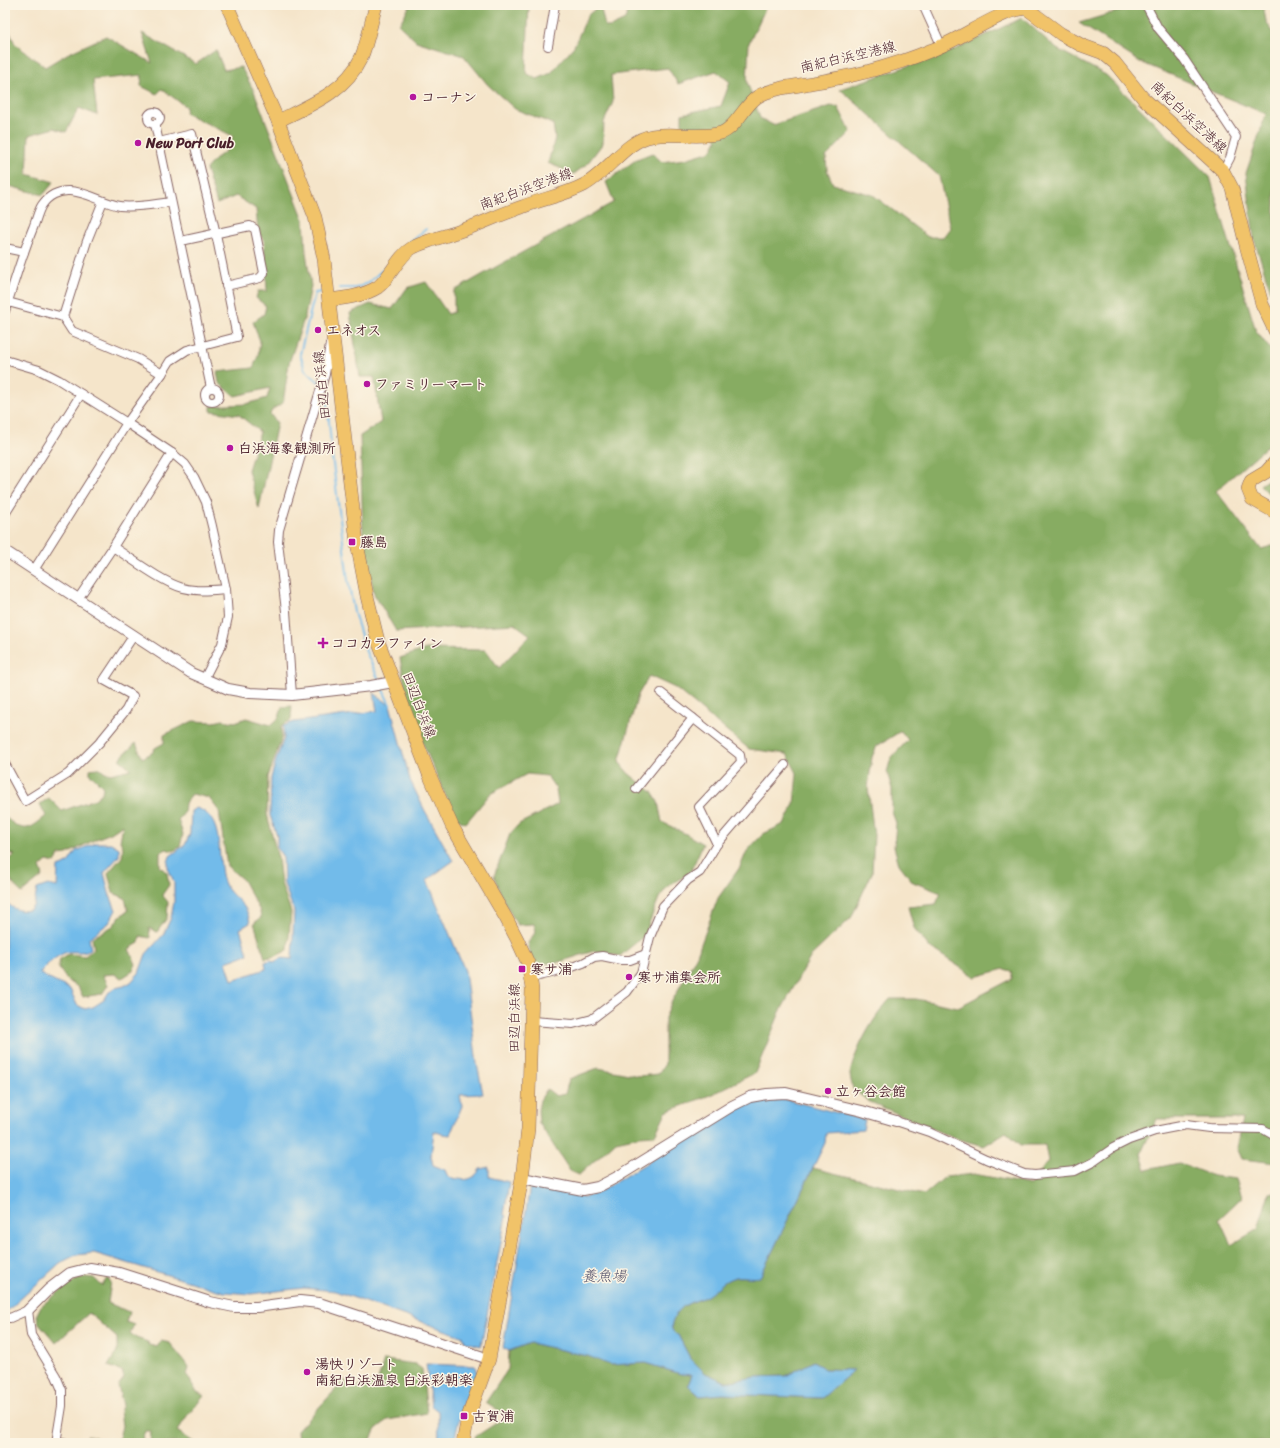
<svg xmlns="http://www.w3.org/2000/svg" width="1280" height="1448" viewBox="0 0 1280 1448" font-family="Sriracha,'Klee One',sans-serif">
<rect width="100%" height="100%" fill="#fcf5e5"/>
<filter id="ink" filterUnits="userSpaceOnUse"><feTurbulence type="fractalNoise" baseFrequency=".025" numOctaves="2"/><feDisplacementMap in="SourceGraphic" scale="8" xChannelSelector="R" yChannelSelector="G"/><feConvolveMatrix kernelMatrix="1 2 1 2 8 2 1 2 1" color-interpolation-filters="sRGB"/></filter>
<filter id="wash" filterUnits="userSpaceOnUse"><feTurbulence type="fractalNoise" baseFrequency=".012" numOctaves="4" result="noise"/><feDisplacementMap in="SourceGraphic" scale="16" xChannelSelector="R" yChannelSelector="G"/><feGaussianBlur stdDeviation="0.9" result="paint"/><feColorMatrix in="noise" values="0 0 0 0 0 0 0 0 0 0 0 0 0 0 0 0 0 1.4 0 .05"/><feComposite in="paint" operator="in"/></filter>
<g filter="url(#wash)">
<rect width="100%" height="100%" fill="#f5e5ca"/>
<g fill="#87ac62" stroke="#686646">
<path d="M410,5H529L526,73L537,79L551,73L574,46L588,15L600,5L605,26L610,27L625,20L629,5H767L749,43L747,82L760,118L773,125L831,106L838,107L851,132L826,157L827,170L833,184L873,195L928,237H943L950,228L939,176L840,89L952,51L1022,18L1057,49L1106,75L1210,177L1256,331L1275,355V437L1274,440L1216,491L1261,549L1275,545V1163L1242,1159L1237,1148L1243,1119H1157L1141,1153L1146,1170L1179,1163L1213,1176L1236,1179L1242,1197L1219,1219L1231,1245L1258,1229L1269,1193L1275,1192V1443H477L475,1437L507,1416L486,1402L508,1369L509,1351L530,1343L588,1356L610,1365L645,1363L681,1374L692,1375L688,1385L700,1396L723,1394L822,1398L854,1370L824,1369L814,1361L786,1376L756,1377L726,1382L705,1373L690,1358L678,1335C664,1329 676,1312 684,1306C691,1301 701,1300 707,1296C715,1291 722,1282 730,1279C740,1274 750,1279 760,1277L813,1168L924,1195L945,1177L974,1174L1031,1185L1048,1161L1045,1145H1021L1006,1132L984,1146L954,1138L868,1101L853,1089C852,1084 850,1078 850,1074C855,1049 873,1018 890,999H916L958,1007L1012,979L1011,971L1004,969L975,977L929,947L914,928L908,907L936,904L941,893L913,882L899,864L894,847L896,823L892,812V789L887,772L891,758L908,740L901,731L877,746L872,757L868,788L874,835L872,873L851,918L811,956L780,1012L755,1073L710,1095L666,1112L655,1135L639,1136L616,1141L579,1175L570,1171L539,1123L538,1110L540,1100L547,1089L556,1096L565,1094L569,1079L598,1068L639,1076L658,1074L665,1064V1018L671,1003L697,955L718,898L740,867L747,851L763,834L784,824L794,804L797,773L787,754L749,749L675,688L649,676L638,695L619,762L628,773L652,792L658,802L662,822L686,834L703,844L690,873L669,885L659,898L644,936L620,956L594,951L559,962L533,965L528,943L536,931L534,924L517,925L501,895L494,876L510,834L519,824L558,804L556,789L547,776L527,774L490,794L466,823L456,819L409,712L400,658L426,649L486,650L499,668L530,635L515,624L396,631L374,594L363,535L360,436L381,422L374,377H360L350,313L370,304L392,309L407,288L426,282L448,314L454,312V291C506,260 561,232 614,202L606,182L637,159L652,153L662,162L685,159L711,151L717,140L710,129L682,125V114L721,106L730,82L716,71L678,84L668,68L611,75L613,102L604,122L603,143L587,164L574,174L548,163L555,138L553,124L515,109L488,85L464,56L416,41L399,25Z"/>
<polygon points="1139,5 1263,5 1266,21 1275,35 1275,305 1254,239 1246,173 1266,114 1140,62 1079,23"/>
<polygon points="5,21 15,44 45,67 67,54 106,36 152,63 142,33 196,64 216,50 224,70 241,67 254,91 304,220 306,252 311,286 305,316 289,363 283,403 273,409 270,414 277,423 259,509 248,470 260,432 239,415 211,411 211,406 246,404 267,398 270,388 235,396 219,383 217,372 253,368 258,356 260,341 253,322 264,314 266,306 256,298 258,291 267,291 264,240 258,232 256,209 236,196 217,204 206,169 215,159 226,151 233,136 185,113 186,107 162,89 157,94 141,86 142,75 93,80 97,115 79,108 66,132 54,128 29,135 27,174 54,182 43,195 5,185"/>
<polygon points="1275,475 1275,500 1260,485"/>
<path d="M292,706L291,720L281,726L282,738L268,777L267,814L278,858L281,883L291,912L288,950L276,956L265,958L254,923L261,918L260,911L243,880L227,866L219,811L209,798L192,794L185,803L184,813L178,820L183,834L180,847L173,851L166,849L160,853V866L167,873L169,885L162,895L168,902L167,918L157,932L149,928L150,938L140,936L139,943L129,949L136,964L133,971L122,978L114,974L103,975L108,985L102,994L83,997L78,987L67,980L58,967L60,959L69,954L85,956L94,949L92,938L113,926L120,916L128,911L125,898L113,893L108,873L122,857L123,847L120,841L123,825L111,833L96,839L67,854L59,855L55,863L47,861L40,867L43,876L22,893C8,880 8,878 8,860L15,855L6,852L5,849V817C24,833 28,831 46,816L40,804L49,798L62,811L95,799L102,793L103,787L90,774V769L97,768L110,774L131,769L119,759L136,743L142,758L152,753L155,748L164,743V735L193,721L214,722L223,720L235,722L246,718L271,725L279,718L282,707Z"/>
<path d="M85,1277L94,1278L102,1286L107,1278L111,1282L108,1303L129,1312L126,1322L134,1325L130,1333L136,1338L148,1342L149,1345L157,1347L161,1341L170,1343C176,1352 183,1359 189,1368L187,1375L196,1391L204,1396L187,1416L177,1431L195,1443H150L151,1431H145L141,1443H82L87,1436C103,1436 102,1448 119,1438L122,1426L120,1411L123,1405L118,1386L124,1378L122,1371L108,1366L117,1351V1338L89,1313L56,1343L38,1322L37,1314L41,1306L60,1291L76,1280Z"/>
<polygon points="384,1360 415,1364 422,1369 427,1413 388,1420 376,1429 369,1443 298,1443 297,1431 338,1387 345,1380 351,1389 378,1380"/>
</g>
<g fill="#72bbea" stroke="#5e6d8a">
<path d="M374,693L390,705L410,780L424,809L453,861L427,880L465,971L477,1064L483,1094L460,1095L462,1106L450,1135L442,1134L434,1131L431,1156L433,1165L445,1170L448,1177C463,1180 472,1183 480,1169L489,1167V1177L509,1182L504,1215L506,1216L481,1346L465,1342L464,1337L335,1291L304,1288L251,1294L224,1292L94,1253L76,1255L60,1263L5,1313V901C13,909 19,912 30,910L34,905L37,889L48,885L57,887L58,867L68,863L76,851L96,843H111L119,848V856L104,873L109,893L116,910L109,923L89,938L91,949C81,954 78,951 68,952C60,953 44,966 40,973L47,978L70,989L77,1005L85,1009L93,1007L104,1000L109,992L115,988L124,986L131,982L139,973L146,954L163,935L171,918L174,902V882L168,868V862L170,856L185,845L190,833L191,811L196,808C226,816 216,860 224,882C228,893 239,899 245,908C248,913 249,918 250,923L240,929L248,954L226,962L232,980L266,969L265,962L271,960L274,962L281,958L292,959L294,911L284,884L283,857L277,848V836L270,815L271,778L276,760L284,738L283,726L294,722L377,711Z"/>
<path d="M784,1099L865,1120L863,1130L826,1133L825,1143L760,1277C750,1279 740,1274 730,1279C722,1282 715,1291 707,1296C701,1300 691,1301 684,1306C676,1312 664,1329 678,1335L690,1358L705,1373L726,1382L756,1377L786,1376L814,1361L824,1369L854,1370L822,1398L723,1394L700,1396L688,1385L692,1375L681,1374L645,1363L610,1365L588,1356L530,1343L509,1351L503,1348L530,1187L584,1197L599,1192L729,1113L753,1101Z"/>
<polygon points="426,1364 476,1366 478,1376 463,1403 455,1437 439,1443 438,1411 431,1406"/>
</g>
<g fill="none" stroke-linecap="round" stroke-linejoin="round">
<g stroke="#72bbea" stroke-width="2">
<polyline points="410,242 426,229"/>
<polyline points="340,288 356,288 368,283 387,266"/>
<polyline points="320,383 305,370 300,354 315,293 321,292"/>
<polyline points="323,385 326,387 332,456 348,580 354,612 366,652 379,680"/>
<polyline points="382,688 390,705"/>
</g>
</g>
</g>
<g filter="url(#ink)">
<g fill="none" stroke-linecap="round" stroke-linejoin="round">
<g stroke="#866463" stroke-width="10">
<g id="minor">
<polyline points="923,5 942,47"/>
<polyline points="1146,5 1158,28 1184,59 1236,137 1230,158 1223,171"/>
<polyline points="548,46 555,5"/>
<circle cx="154" cy="118" r="6"/>
<polyline points="155,124 211,388"/>
<polyline points="181,241 250,226 255,229 264,273 260,278 226,286"/>
<polyline points="5,248 24,252"/>
<polyline points="8,302 63,317 72,331 138,359 162,374"/>
<path d="M5,311C14,283 22,255 33,228C36,221 38,211 42,205C48,196 59,190 70,191C88,192 103,203 120,206C137,208 154,204 171,202"/>
<polyline points="63,317 87,241 103,201"/>
<polyline points="5,360 39,370 59,380 127,423 172,453 185,464 194,477 206,502 212,526 226,589 228,617 222,644 204,679"/>
<circle cx="212" cy="395" r="7"/>
<polyline points="5,514 81,394"/>
<path d="M113,547C132,559 162,582 183,588C197,592 212,590 226,589"/>
<polyline points="34,570 127,423 162,374 170,361 187,350 237,337 216,234 192,134 159,142"/>
<polyline points="78,599 113,547 172,453"/>
<polyline points="661,693 740,755 741,762 699,807 717,844"/>
<polyline points="292,695 286,611 278,542 279,530 325,374 330,344"/>
<polyline points="5,764 25,801 68,774 99,743 126,710 133,696 104,680 134,635"/>
<polyline points="636,789 693,718"/>
<polyline points="531,978 564,970 583,963 594,957 602,956 621,960 630,960 646,954"/>
<polyline points="532,1021 573,1024 592,1019 627,992 641,973 650,937 663,906 688,880 700,872 717,844 785,765"/>
<polyline points="896,1121 929,1132 986,1159 1024,1174 1035,1175 1075,1171 1093,1162 1113,1148 1129,1140 1155,1131 1186,1125 1209,1128 1263,1129 1275,1136"/>
<polyline points="5,1317 10,1318 28,1310 31,1335 56,1376 62,1390 62,1406 56,1443"/>
<polyline points="57,1441 66,1443"/>
</g>
</g>
<g stroke="#866463" stroke-width="12">
<g id="tertiary">
<polyline points="5,551 191,673 228,689 250,693 292,695 371,686 393,682"/>
<polyline points="522,1178 583,1190 598,1187 617,1177 732,1106 750,1097 767,1094 786,1093 862,1111 896,1121"/>
<polyline points="28,1310 49,1289 70,1273 90,1268 119,1273 210,1302 234,1307 257,1307 300,1301 319,1303 489,1359"/>
</g>
</g>
<g stroke="#866463" stroke-width="14">
<g id="primary">
<polyline points="227,5 278,121 315,217 324,259 357,543 367,596 378,641 429,774 452,826 506,918 517,939 528,963 532,989 528,1129 522,1178 489,1359 468,1417 463,1443"/>
<path d="M278,121C310,105 345,92 361,58C368,42 371,22 376,5"/>
<path d="M329,300C345,298 364,296 378,287C390,278 398,256 412,248C424,241 446,236 460,231C481,224 501,214 522,207C542,199 565,195 584,185C607,173 626,140 652,136C675,132 699,139 721,133C735,129 744,106 757,97C764,92 774,90 782,88C810,83 839,79 866,72C889,66 911,59 932,50C962,39 996,12 1026,8L1061,34L1081,45L1103,53L1115,63L1143,98L1223,171L1232,188L1246,245L1262,304L1275,331"/>
<polyline points="1275,462 1266,472 1251,481 1248,489 1252,499 1275,512"/>
</g>
</g>
<use href="#minor" stroke="#fff" stroke-width="8"/>
<use href="#tertiary" stroke="#fff" stroke-width="10"/>
<use href="#primary" stroke="#f1c369" stroke-width="13"/>
</g>
</g>
<g fill="#b5179e" stroke="#fcf5e5" stroke-width="1.5">
<circle cx="413" cy="97" r="4"/>
<circle cx="138" cy="143" r="4"/>
<circle cx="318" cy="330" r="4"/>
<circle cx="367" cy="384" r="4"/>
<circle cx="230" cy="448" r="4"/>
<rect x="348" y="538" width="8" height="8" rx="2"/>
<path d="M321 637h4v4h4v4h-4v4h-4v-4h-4v-4h4z"/>
<rect x="518" y="965" width="8" height="8" rx="2"/>
<circle cx="629" cy="977" r="4"/>
<circle cx="828" cy="1091" r="4"/>
<circle cx="307" cy="1372" r="4"/>
<rect x="460" y="1412" width="8" height="8" rx="2"/>
</g>
<g text-anchor="middle" dominant-baseline="central" stroke-width="3" stroke-linejoin="round" paint-order="stroke">
<g font-size="14" fill="#4a1f2b" stroke="#fcf5e5">
<text transform="translate(848 57) rotate(-13)">南紀白浜空港線</text>
<text transform="translate(1189 117) rotate(43)">南紀白浜空港線</text>
<text transform="translate(526 189) rotate(-20)">南紀白浜空港線</text>
<text transform="translate(322 385) rotate(-96)">田辺白浜線</text>
<text transform="translate(419 705) rotate(69)">田辺白浜線</text>
<text transform="translate(514 1018) rotate(-90)">田辺白浜線</text>
</g>
<g font-size="14" font-weight="bold" fill="#4a1f2b" stroke="#fcf5e5" text-anchor="start">
<text x="421" y="97">コーナン</text>
<text x="146" y="143">New Port Club</text>
<text x="326" y="330">エネオス</text>
<text x="375" y="384">ファミリーマート</text>
<text x="238" y="448">白浜海象観測所</text>
<text x="360" y="542">藤島</text>
<text x="331" y="643">ココカラファイン</text>
<text x="530" y="969">寒サ浦</text>
<text x="637" y="977">寒サ浦集会所</text>
<text x="836" y="1091">立ヶ谷会館</text>
<text x="315" y="1364">湯快リゾート<tspan x="315" dy="16">南紀白浜温泉 白浜彩朝楽</tspan></text>
<text x="472" y="1416">古賀浦</text>
</g>
<g font-size="15" font-style="italic" fill="#58566e" stroke="#fcf5e5">
<text x="604" y="1276">養魚場</text>
</g>
</g>
<rect width="1280" height="1448" fill="none" stroke="#fcf5e5" stroke-width="20"/>
</svg>
